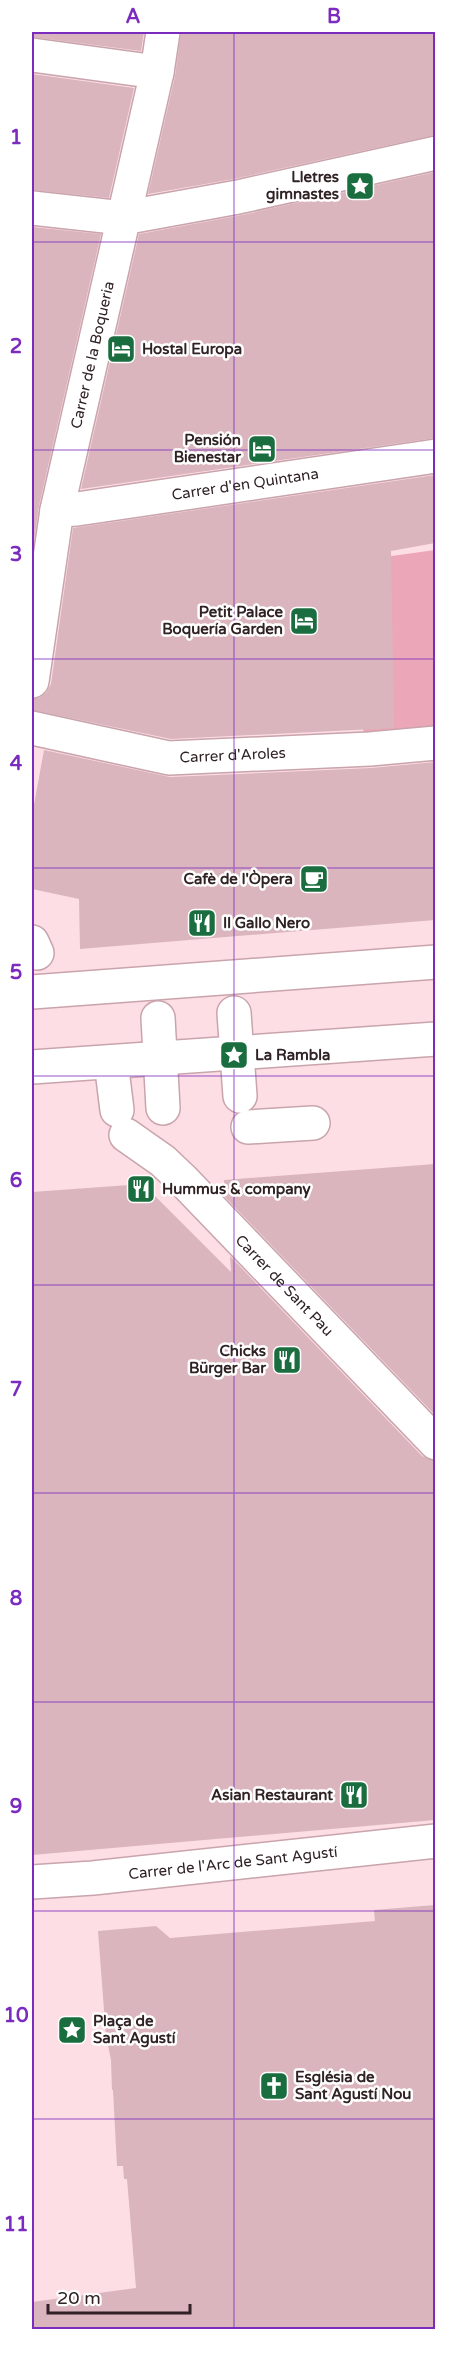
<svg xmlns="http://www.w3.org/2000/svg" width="467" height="2361" viewBox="0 0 467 2361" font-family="'Varela Round',sans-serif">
<rect width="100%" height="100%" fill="#fddee4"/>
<polygon fill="#eba7b7" points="435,550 435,734 364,741 358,647 334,564"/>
<g fill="#dab5bd">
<polygon points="32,32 144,32 141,51 32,37"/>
<polygon points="181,32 435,32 435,135 234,179 148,194 175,76"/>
<polygon points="32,74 134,88 109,198 32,190"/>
<polygon points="435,172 435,438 81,489 139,234 242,215"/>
<polygon points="32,227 101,234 39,506 32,555"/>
<polygon points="435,475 435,543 391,551 394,728 171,739 32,710 32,699 39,698 46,693 51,684 73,528"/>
<polygon points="44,750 170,777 371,768 435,762 435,920 80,949 79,899 32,889 32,816"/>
<polygon points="435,1164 435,1415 225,1197 224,1180"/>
<polygon points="143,1184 231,1272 230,1256 422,1456 435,1461 435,1820 32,1855 32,1192"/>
<polygon points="435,1905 435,2330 32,2330 32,2302 136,2288 127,2179 124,2179 123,2166 117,2166 113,2090 112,2090 111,2060 106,2036 98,1931 156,1926 170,1938 375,1921 374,1910"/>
</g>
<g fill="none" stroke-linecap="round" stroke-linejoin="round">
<g stroke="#c9a4ac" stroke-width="36">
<g id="pedestrian">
<polyline points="32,55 157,72"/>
<polyline points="32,208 123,218 238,197 436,153"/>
<path id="s1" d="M57,510L77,509L436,456"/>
<path id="s2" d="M32,681L57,510L157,72L163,32"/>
<path id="s3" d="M32,728L169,758L370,749L436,743"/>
<polyline points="32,942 37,953"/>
<polyline points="234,1013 240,1096"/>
<polyline points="158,1018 163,1108"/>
<polyline points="111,1062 117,1110"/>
<polyline points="32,1067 436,1039"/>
<path id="s4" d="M32,1882L93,1878L436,1841"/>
</g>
</g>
<g stroke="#c9a4ac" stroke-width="36">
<g id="minor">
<polyline points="32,992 436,962"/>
<polyline points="248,1127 313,1123"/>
<path id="s5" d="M126,1135L163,1161L183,1180L436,1443"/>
</g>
</g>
<use href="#pedestrian" stroke="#fff" stroke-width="33"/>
<use href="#minor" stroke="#fff" stroke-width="33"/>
</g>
<path fill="none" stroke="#7b2cbf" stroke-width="1.5" stroke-opacity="0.55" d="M234,32V2330M32,242H436M32,450H436M32,659H436M32,868H436M32,1076H436M32,1285H436M32,1493H436M32,1702H436M32,1911H436M32,2119H436"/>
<defs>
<g id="sight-square" transform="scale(1.5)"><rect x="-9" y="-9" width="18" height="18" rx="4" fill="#1a6d3f" stroke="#fff"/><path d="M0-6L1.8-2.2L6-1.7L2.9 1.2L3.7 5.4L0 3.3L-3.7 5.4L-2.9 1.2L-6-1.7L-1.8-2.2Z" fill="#fff"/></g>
<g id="hotel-square" transform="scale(1.5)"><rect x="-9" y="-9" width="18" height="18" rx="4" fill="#1a6d3f" stroke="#fff"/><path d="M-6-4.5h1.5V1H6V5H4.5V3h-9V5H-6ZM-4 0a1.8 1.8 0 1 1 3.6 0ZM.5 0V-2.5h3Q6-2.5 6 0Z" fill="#fff"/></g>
<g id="cafe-square" transform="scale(1.5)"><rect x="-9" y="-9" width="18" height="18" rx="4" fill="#1a6d3f" stroke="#fff"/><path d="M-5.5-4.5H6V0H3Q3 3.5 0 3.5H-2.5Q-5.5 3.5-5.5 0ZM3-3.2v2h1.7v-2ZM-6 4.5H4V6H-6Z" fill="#fff"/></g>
<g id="restaurant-square" transform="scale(1.5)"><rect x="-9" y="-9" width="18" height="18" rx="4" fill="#1a6d3f" stroke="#fff"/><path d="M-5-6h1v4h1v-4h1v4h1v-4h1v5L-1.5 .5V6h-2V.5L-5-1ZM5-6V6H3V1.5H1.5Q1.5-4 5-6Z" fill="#fff"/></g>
<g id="church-square" transform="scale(1.5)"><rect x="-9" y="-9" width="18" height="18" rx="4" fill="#1a6d3f" stroke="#fff"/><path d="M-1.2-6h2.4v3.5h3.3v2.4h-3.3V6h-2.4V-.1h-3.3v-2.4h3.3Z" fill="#fff"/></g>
</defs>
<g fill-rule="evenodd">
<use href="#sight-square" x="360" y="186"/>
<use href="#hotel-square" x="121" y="349"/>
<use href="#hotel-square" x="262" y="449"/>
<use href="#hotel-square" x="304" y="621"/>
<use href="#cafe-square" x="314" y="879"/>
<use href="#restaurant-square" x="202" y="923"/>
<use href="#sight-square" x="234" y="1055"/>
<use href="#restaurant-square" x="141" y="1189"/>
<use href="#restaurant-square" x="287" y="1360"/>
<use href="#restaurant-square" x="354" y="1795"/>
<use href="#sight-square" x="72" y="2030"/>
<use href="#church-square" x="274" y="2086"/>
</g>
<g text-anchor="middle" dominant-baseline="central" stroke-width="5" stroke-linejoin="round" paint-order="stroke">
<g font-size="15" font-weight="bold" fill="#2f2124" stroke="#fff" text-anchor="end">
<text x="339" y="177">Lletres<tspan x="339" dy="17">gimnastes</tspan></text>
<text x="142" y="349" text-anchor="start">Hostal Europa</text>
<text x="241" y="440">Pensión<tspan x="241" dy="17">Bienestar</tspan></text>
<text x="283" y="612">Petit Palace<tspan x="283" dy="17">Boquería Garden</tspan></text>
<text x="293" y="879">Cafè de l'Òpera</text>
<text x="223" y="923" text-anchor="start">Il Gallo Nero</text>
<text x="255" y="1055" text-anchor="start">La Rambla</text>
<text x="162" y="1189" text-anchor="start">Hummus &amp; company</text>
<text x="266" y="1351">Chicks<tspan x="266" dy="17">Bürger Bar</tspan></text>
<text x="333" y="1795">Asian Restaurant</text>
<text x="93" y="2021" text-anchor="start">Plaça de<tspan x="93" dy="17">Sant Agustí</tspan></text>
<text x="295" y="2077" text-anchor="start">Església de<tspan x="295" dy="17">Sant Agustí Nou</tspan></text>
</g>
<g font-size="15" fill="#2f2124" stroke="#fff">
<text stroke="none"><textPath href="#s2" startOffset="332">Carrer de la Boqueria</textPath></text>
<text stroke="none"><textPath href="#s1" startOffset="190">Carrer d'en Quintana</textPath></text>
<text stroke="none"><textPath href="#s3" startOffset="204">Carrer d'Aroles</textPath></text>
<text stroke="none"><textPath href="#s5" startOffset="219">Carrer de Sant Pau</textPath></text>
<text stroke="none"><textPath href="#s4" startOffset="202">Carrer de l'Arc de Sant Agustí</textPath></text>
</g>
</g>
<rect width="467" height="2361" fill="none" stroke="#ffffff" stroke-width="66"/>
<path d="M48 2304v9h142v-9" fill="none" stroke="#2f2124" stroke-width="3"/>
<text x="57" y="2304" font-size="18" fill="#2f2124" stroke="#ffffff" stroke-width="4.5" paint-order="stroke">20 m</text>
<rect x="33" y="33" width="401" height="2295" fill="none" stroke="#7b2cbf" stroke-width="2"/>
<g font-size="20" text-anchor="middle" font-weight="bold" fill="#7b2cbf">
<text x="133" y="23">A</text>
<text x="334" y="23">B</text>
<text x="16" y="144">1</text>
<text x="16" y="353">2</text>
<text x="16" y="561">3</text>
<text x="16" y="770">4</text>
<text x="16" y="979">5</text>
<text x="16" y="1187">6</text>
<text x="16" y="1396">7</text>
<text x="16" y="1605">8</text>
<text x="16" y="1813">9</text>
<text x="16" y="2022">10</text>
<text x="16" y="2231">11</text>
</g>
</svg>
